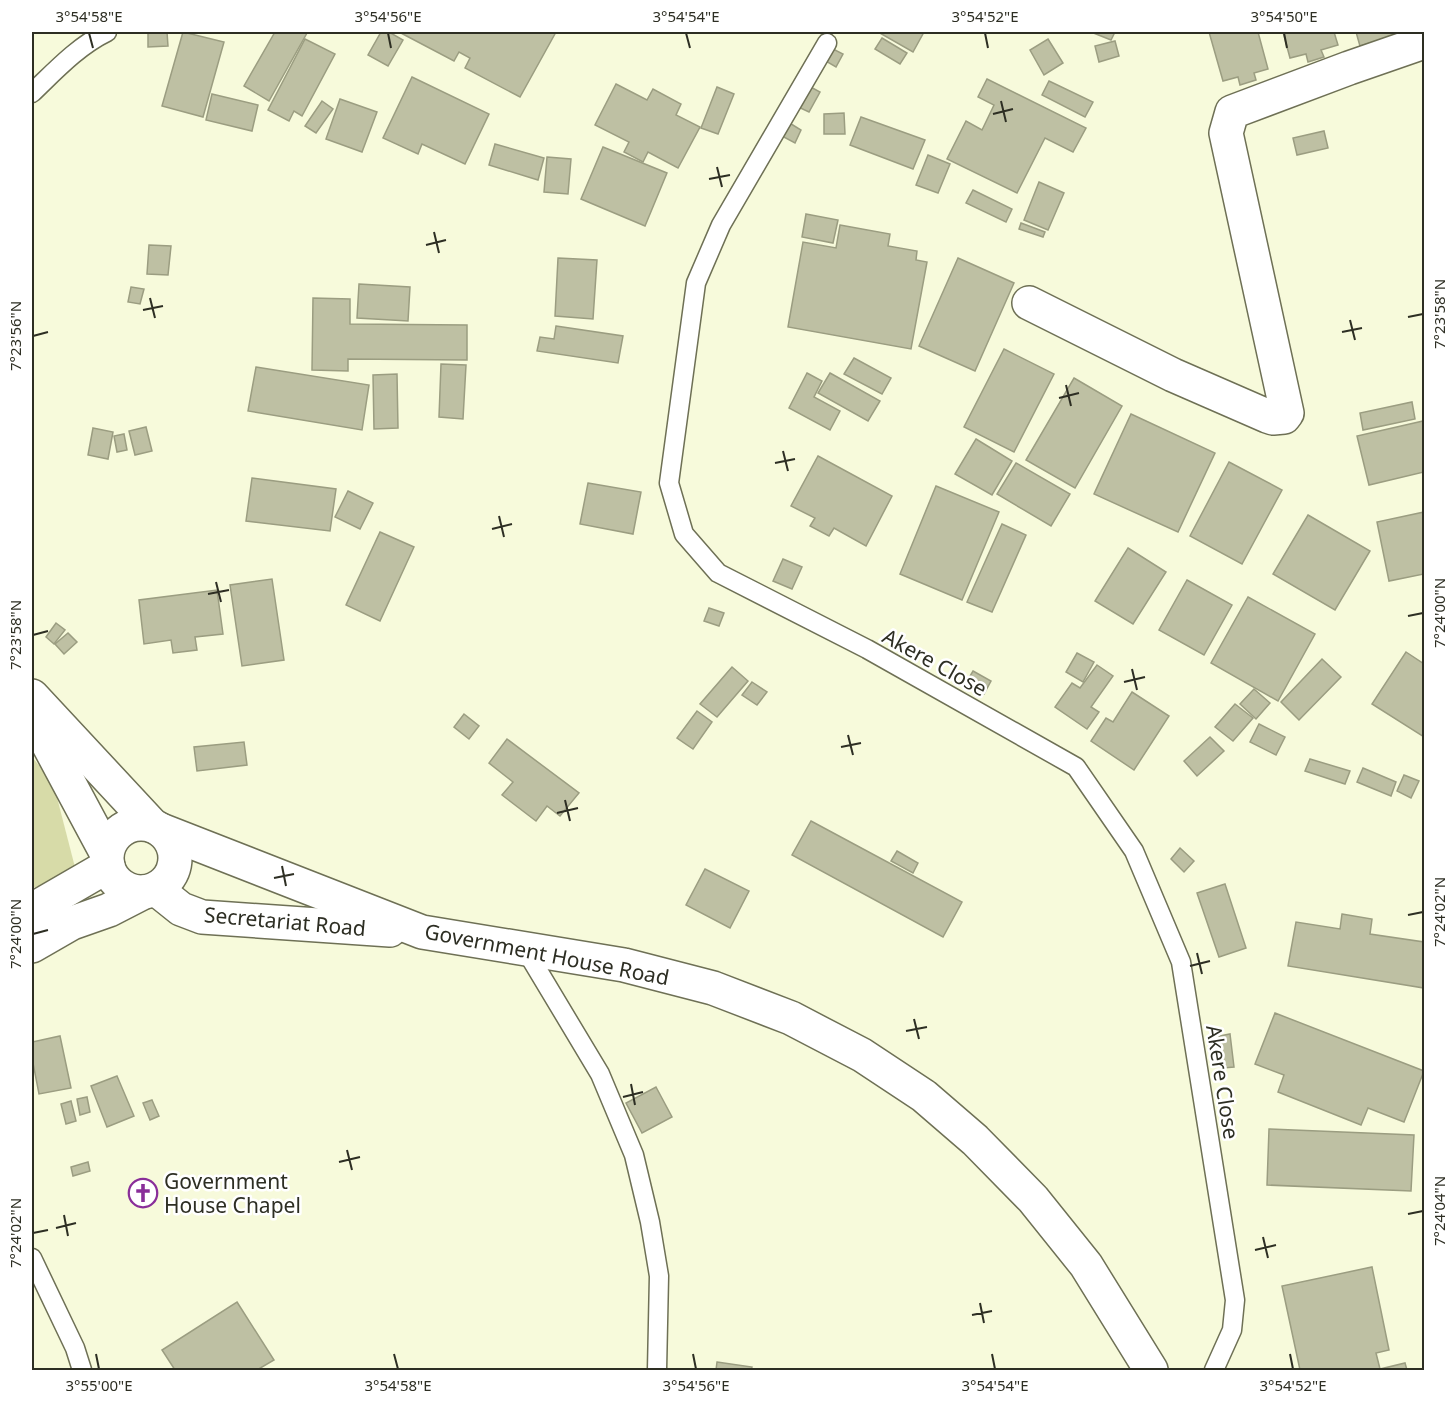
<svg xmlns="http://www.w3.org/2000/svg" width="1456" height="1402" viewBox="0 0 1456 1402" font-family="'Noto Sans',sans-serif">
<rect width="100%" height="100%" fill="#f7fadb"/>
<polygon fill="#d7dba8" points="32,757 53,782 77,875 32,888"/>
<g fill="#bec0a3" stroke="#9b9d81" stroke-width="1.5">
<polygon points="148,32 167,32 168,46 148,47"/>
<polygon points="183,32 224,42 203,117 162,106"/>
<polygon points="275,32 307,33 269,101 244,86"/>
<polygon points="381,32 389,32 403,40 388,66 368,55"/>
<polygon points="399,32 556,32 520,97 465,68 470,58 459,52 454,61"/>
<polygon points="878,32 924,32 913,52"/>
<polygon points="1091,32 1115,32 1111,40"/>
<polygon points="1209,32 1258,32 1268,69 1254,73 1256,80 1240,85 1238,77 1223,81"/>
<polygon points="1283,32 1334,32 1338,45 1321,50 1324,57 1308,62 1306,54 1290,58"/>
<polygon points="1356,32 1394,32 1395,36 1360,46"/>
<polygon points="882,38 907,53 900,64 875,49"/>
<polygon points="305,39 335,54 302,116 294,111 289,121 268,110"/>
<polygon points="1048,39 1063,63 1044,75 1030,50"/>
<polygon points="1115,41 1119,56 1099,62 1095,46"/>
<polygon points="831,48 843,54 836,67 824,60"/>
<polygon points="412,77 489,114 465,164 422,144 418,154 383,138"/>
<polygon points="987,79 1086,128 1073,152 1045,138 1017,193 947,159 966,121 982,130 994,105 978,97"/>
<polygon points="1049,81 1093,102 1085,117 1042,95"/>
<polygon points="616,84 647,100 653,89 681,104 676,115 700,127 678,168 648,152 643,162 624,152 629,142 595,125"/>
<polygon points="807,85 820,92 809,112 796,106"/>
<polygon points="717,87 734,94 718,134 701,128"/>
<polygon points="212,94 258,105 252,131 206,120"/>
<polygon points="340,99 377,112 362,152 326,139"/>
<polygon points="322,101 333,109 316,133 305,126"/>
<polygon points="844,113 845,134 824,134 824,114"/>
<polygon points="861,117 925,140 913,169 850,145"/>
<polygon points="788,122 801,130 795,143 780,135"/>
<polygon points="1324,131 1328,148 1297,155 1293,138"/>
<polygon points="495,144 544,158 538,180 489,165"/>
<polygon points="603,147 667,173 645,226 581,199"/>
<polygon points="928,155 950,164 938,193 916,185"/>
<polygon points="547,157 571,159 568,194 544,192"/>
<polygon points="1039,182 1064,193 1048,230 1024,220"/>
<polygon points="973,190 1012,209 1006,222 966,203"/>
<polygon points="806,214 838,220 833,243 802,237"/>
<polygon points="1021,223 1045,232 1043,237 1019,229"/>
<polygon points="840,225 890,234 888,246 917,251 916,260 927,262 911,349 788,327 803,242 836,248"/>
<polygon points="149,245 171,246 168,275 147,274"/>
<polygon points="558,258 597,260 593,319 555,316"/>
<polygon points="958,258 1014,283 975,371 919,346"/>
<polygon points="359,284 410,287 408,321 357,318"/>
<polygon points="131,287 144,289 140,304 128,302"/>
<polygon points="313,298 350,299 350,324 467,325 467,360 348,359 348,371 312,370"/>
<polygon points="556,326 623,336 618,363 537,351 540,337 554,339"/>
<polygon points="1004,349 1054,374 1014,452 964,427"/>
<polygon points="854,358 891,378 882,394 844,374"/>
<polygon points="441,364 466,365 463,419 439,417"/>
<polygon points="256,367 369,385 362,430 248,411"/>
<polygon points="807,373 822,381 814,397 840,411 830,430 789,408"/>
<polygon points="830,373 880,401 868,421 818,393"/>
<polygon points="397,374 398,428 374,429 373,375"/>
<polygon points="1074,378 1122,406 1075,488 1026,460"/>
<polygon points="1412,402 1415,419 1363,430 1360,413"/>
<polygon points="1131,414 1215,453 1178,532 1094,494"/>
<polygon points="1423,421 1424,472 1369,485 1357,436"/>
<polygon points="146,427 152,451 135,455 129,431"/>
<polygon points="93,428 113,432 108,459 88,455"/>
<polygon points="124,434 127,450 117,452 114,436"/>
<polygon points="976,439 1012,461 992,495 955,474"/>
<polygon points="818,456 892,496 866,546 834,528 829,536 810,526 815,518 791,506"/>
<polygon points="1229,462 1282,490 1242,564 1190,536"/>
<polygon points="1016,463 1070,494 1051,526 997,494"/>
<polygon points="252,478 336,489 330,531 246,521"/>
<polygon points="588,483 641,492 633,534 580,524"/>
<polygon points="936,486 999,512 962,600 900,574"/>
<polygon points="348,491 373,503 360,529 335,517"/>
<polygon points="1424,512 1424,574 1389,581 1377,522"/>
<polygon points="1308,515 1370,551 1335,610 1273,574"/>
<polygon points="1002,524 1026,535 992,612 967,602"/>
<polygon points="380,532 414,547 380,621 346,605"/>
<polygon points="1128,548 1166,572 1133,624 1095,601"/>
<polygon points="783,559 802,567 792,589 773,581"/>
<polygon points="272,579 284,660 242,666 230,585"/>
<polygon points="1187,580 1232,605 1204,655 1159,630"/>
<polygon points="217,590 223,634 195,637 197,650 173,653 171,640 144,644 139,600"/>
<polygon points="1248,597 1315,634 1278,701 1211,663"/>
<polygon points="709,608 724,613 719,626 704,621"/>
<polygon points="56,623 65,630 54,644 46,637"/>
<polygon points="68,633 77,642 64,654 55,644"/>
<polygon points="1406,652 1424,664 1424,737 1372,704"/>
<polygon points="1077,653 1094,662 1083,682 1066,672"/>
<polygon points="1322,659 1341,677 1299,720 1281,702"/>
<polygon points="1097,665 1113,676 1091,707 1099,712 1087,729 1055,707 1072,683 1080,688"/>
<polygon points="732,667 748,681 717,717 700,704"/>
<polygon points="973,671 991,681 984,694 966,683"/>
<polygon points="752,682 767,692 757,705 742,695"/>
<polygon points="1254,689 1270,703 1256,719 1240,704"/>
<polygon points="1132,692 1169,716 1134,770 1091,741 1106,718 1113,722"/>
<polygon points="1235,704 1253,718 1233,741 1215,727"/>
<polygon points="697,711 712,722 693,749 677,738"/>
<polygon points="464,714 479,726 469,739 454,727"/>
<polygon points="1259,724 1285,737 1276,755 1250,742"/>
<polygon points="1210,737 1224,751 1197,776 1184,761"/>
<polygon points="507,739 579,793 560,816 547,806 536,821 502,795 513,782 489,763"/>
<polygon points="244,742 247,765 197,771 194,747"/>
<polygon points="1310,759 1350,771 1345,784 1305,771"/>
<polygon points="1363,768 1396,782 1391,796 1357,782"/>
<polygon points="1404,775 1419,781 1411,798 1397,791"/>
<polygon points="811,821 962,902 943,937 792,855"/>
<polygon points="1180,848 1194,861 1184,872 1171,859"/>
<polygon points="897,851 918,863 913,873 891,861"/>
<polygon points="705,869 749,891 730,928 686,905"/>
<polygon points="1225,884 1246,948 1219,957 1197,893"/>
<polygon points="1342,914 1372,919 1370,934 1424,942 1424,988 1288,966 1296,922 1340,929"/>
<polygon points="1275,1013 1424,1071 1404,1122 1368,1108 1361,1125 1278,1092 1284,1075 1255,1064"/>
<polygon points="1230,1034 1234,1067 1223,1068 1219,1036"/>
<polygon points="60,1036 71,1088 39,1094 32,1058 32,1042"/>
<polygon points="117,1076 134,1116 107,1127 91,1086"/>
<polygon points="656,1087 672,1117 642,1133 626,1103"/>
<polygon points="87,1097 90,1112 80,1115 77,1099"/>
<polygon points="152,1100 159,1116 150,1120 143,1103"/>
<polygon points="71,1101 76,1121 66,1124 61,1104"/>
<polygon points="1269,1129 1414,1135 1411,1191 1267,1185"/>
<polygon points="88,1162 90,1171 73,1176 71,1167"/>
<polygon points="1372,1267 1389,1350 1376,1353 1380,1369 1405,1363 1407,1370 1300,1370 1282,1286"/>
<polygon points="237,1302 274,1360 257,1370 175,1370 162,1350"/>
<polygon points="717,1362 752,1367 751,1370 716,1370"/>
</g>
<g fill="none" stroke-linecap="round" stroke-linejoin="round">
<g stroke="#6e7055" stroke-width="21">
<g id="lane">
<polyline points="827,43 721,225 696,283 669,483 684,534 718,573 867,649 1076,767 1134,851 1181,962 1235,1300 1232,1330 1214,1370"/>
<path d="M32,93C55,71 78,46 107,32"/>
<polyline points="525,949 600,1074 634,1155 650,1222 659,1276 657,1370"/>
<polyline points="32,1258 75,1348 82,1370"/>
</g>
</g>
<g stroke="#6e7055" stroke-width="36">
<polyline id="street" points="1029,303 1173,375 1267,416 1273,418 1284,417 1287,413 1226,133 1232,112 1349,68 1424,42"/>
</g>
<g stroke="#6e7055" stroke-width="36">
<g id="secondary">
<polyline points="32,696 153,826"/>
<polyline points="32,714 107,854"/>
<circle cx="141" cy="858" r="34"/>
<polyline points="161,830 422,932 624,965 713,988 791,1018 862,1055 924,1096 975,1140 1033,1199 1086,1265 1151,1370"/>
<polyline points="156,889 181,909 202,917 390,930"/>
<polyline points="32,910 108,866"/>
<polyline points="32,946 72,923 109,910 144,892"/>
</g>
</g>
<use href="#lane" stroke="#fff" stroke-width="18"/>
<use href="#street" stroke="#fff" stroke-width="33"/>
<use href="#secondary" stroke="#fff" stroke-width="33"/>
</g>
<path fill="none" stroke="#2d2e23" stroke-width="2" d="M89,33L93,48M388,33L391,48M686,33L690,48M985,33L988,48M1284,33L1287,48M1001,101L1006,122M993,114L1013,109M717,167L722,187M709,179L730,175M434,232L439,253M426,245L446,240M150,298L155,318M143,310L163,306M1408,317L1423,314M1350,320L1355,340M1342,332L1362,328M33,336L48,332M1066,385L1071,406M1059,398L1079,393M783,451L788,471M775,463L795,459M499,516L504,537M492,529L512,524M216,582L221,602M208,594L229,590M1408,616L1423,613M33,635L48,631M1132,669L1137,690M1124,682L1145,677M848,735L853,755M841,747L861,743M565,800L570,821M557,813L578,808M282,866L286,886M274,878L294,874M1408,915L1423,912M33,934L48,930M1197,953L1202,974M1190,966L1210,961M914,1019L919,1039M906,1031L927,1027M631,1084L635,1105M623,1097L643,1092M347,1150L352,1170M339,1162L360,1157M1408,1214L1423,1211M64,1215L68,1236M56,1228L76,1223M33,1233L48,1230M1263,1237L1268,1258M1255,1250L1276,1245M980,1303L984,1323M972,1315L992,1311M96,1354L99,1369M394,1354L398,1369M693,1354L696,1369M992,1354L995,1369M1290,1354L1293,1369"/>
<defs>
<g id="church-ring" transform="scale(1.5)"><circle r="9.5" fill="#fff" stroke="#892e99" stroke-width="1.5"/><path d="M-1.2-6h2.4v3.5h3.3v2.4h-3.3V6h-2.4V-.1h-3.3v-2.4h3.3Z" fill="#892e99"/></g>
</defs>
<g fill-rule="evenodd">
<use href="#church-ring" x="143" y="1193"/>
</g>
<g text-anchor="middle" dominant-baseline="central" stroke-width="5" stroke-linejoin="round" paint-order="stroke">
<g font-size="21" fill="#2d2e23" stroke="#fff">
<text transform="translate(935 662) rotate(29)">Akere Close</text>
<text transform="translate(285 921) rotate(5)">Secretariat Road</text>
<text transform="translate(547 954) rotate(11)">Government House Road</text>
<text transform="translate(1223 1082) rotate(81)">Akere Close</text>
</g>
<g font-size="21" fill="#2d2e23" stroke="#fff" text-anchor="start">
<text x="164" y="1181">Government<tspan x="164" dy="24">House Chapel</tspan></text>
</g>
</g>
<rect width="1456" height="1402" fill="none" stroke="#ffffff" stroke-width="66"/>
<rect x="33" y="33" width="1390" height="1336" fill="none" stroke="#2d2e23" stroke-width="2"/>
<g font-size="15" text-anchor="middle" fill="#2d2e23">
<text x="89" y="22">3°54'58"E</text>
<text x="388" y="22">3°54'56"E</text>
<text x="686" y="22">3°54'54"E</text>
<text x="985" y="22">3°54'52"E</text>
<text x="1284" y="22">3°54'50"E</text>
<text transform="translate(1440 314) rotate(-90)" y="5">7°23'58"N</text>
<text transform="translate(16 336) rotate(-90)" y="5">7°23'56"N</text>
<text transform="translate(1440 613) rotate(-90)" y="5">7°24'00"N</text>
<text transform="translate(16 635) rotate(-90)" y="5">7°23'58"N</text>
<text transform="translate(1440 912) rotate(-90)" y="5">7°24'02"N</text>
<text transform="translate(16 934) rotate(-90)" y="5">7°24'00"N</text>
<text transform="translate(1440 1211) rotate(-90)" y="5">7°24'04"N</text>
<text transform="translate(16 1233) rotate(-90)" y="5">7°24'02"N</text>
<text x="99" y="1391">3°55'00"E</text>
<text x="398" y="1391">3°54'58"E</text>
<text x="696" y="1391">3°54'56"E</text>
<text x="995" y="1391">3°54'54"E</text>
<text x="1293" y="1391">3°54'52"E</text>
</g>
</svg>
